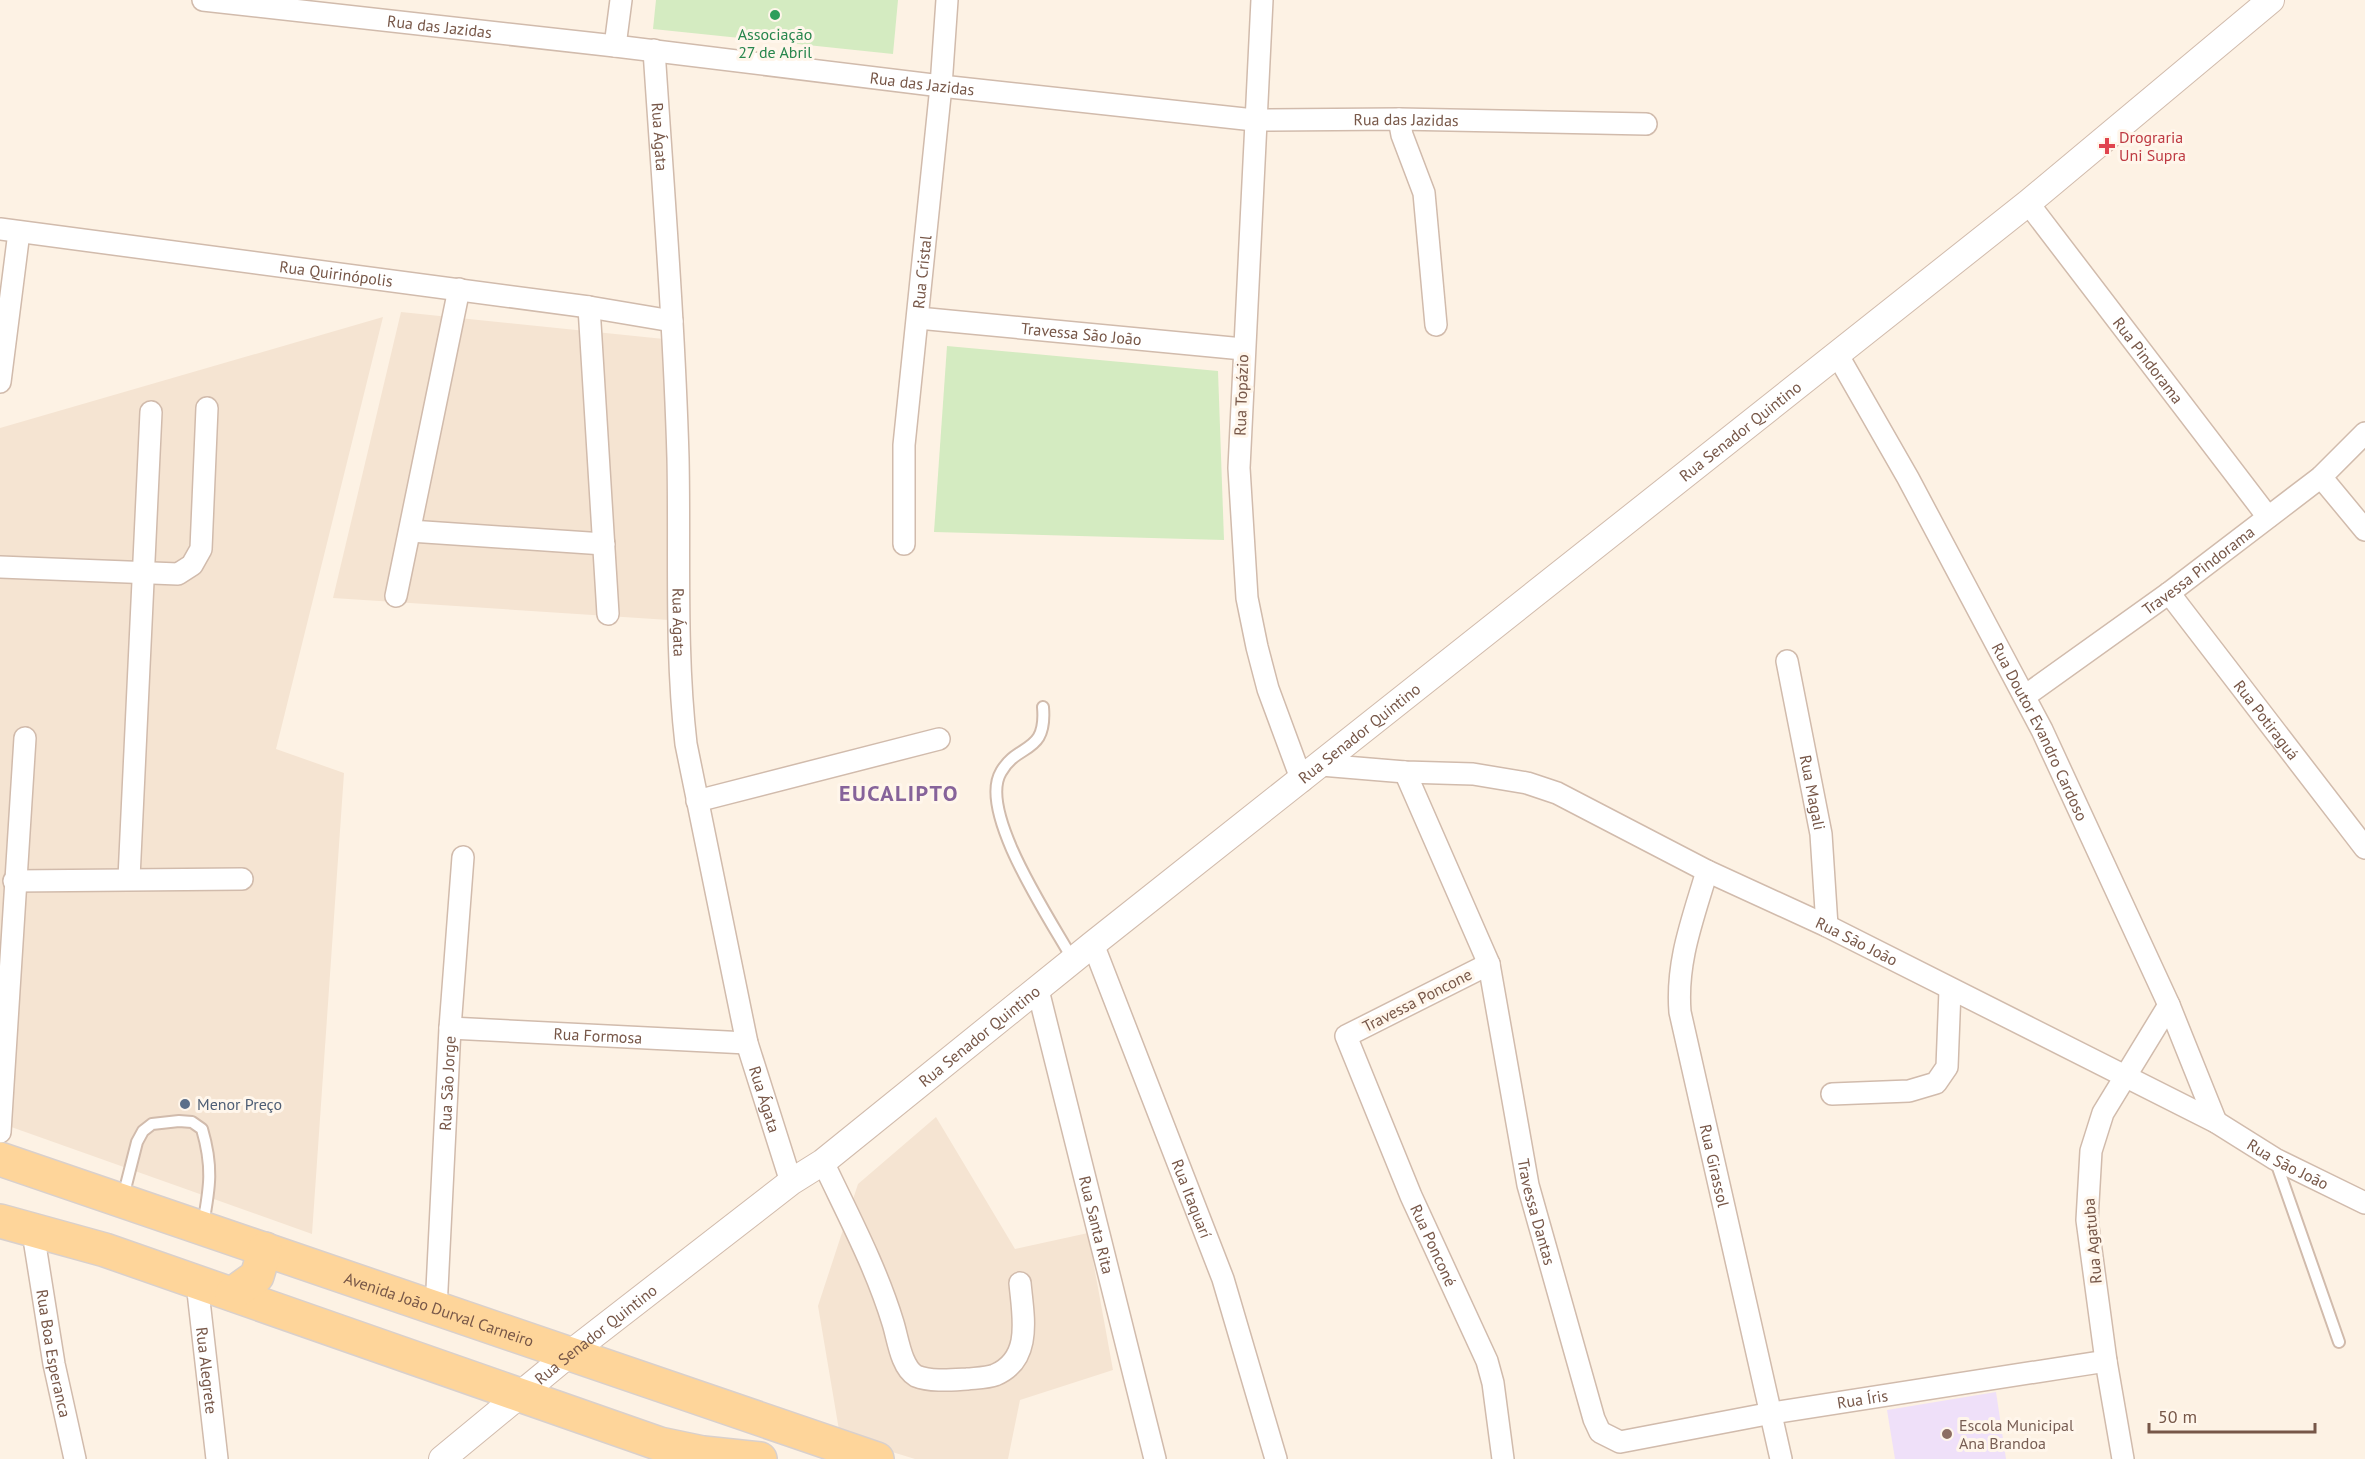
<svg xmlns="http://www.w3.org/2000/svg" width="2365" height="1459" viewBox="0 0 2365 1459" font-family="'PT Sans',sans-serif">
<rect width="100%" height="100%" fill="#fdf2e4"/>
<g fill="#f5e4d2">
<polygon points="401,312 664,339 669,620 333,598"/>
<polygon points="383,317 276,749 344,773 312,1234 0,1123 0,428"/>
<polygon points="936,1117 1015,1249 1088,1233 1113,1370 1020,1400 1008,1459 915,1459 840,1436 818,1306 858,1184"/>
</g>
<polygon fill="#efe0f9" points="1996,1392 2006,1459 1895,1459 1887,1410"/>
<g fill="#d4ebc1">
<polygon points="656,0 898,0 893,54 653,29"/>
<polygon points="947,346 1218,371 1224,540 934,532"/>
</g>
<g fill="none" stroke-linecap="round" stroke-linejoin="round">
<g stroke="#d1bbac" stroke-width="14">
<g id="service">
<path d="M1043,707C1047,755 1018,742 1001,772C977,812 1052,922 1073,960"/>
<polyline points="2276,1162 2339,1342"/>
<path d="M123,1197L137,1142L143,1131L152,1124L179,1121L192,1122L202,1129C213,1166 210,1187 203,1224"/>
</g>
</g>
<g stroke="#d1bbac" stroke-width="24">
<g id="minor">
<path id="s1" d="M203,0L615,46L941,86L1254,120L1399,119L1646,124"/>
<polyline points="1262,0 1239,468 1247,598 1257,647 1268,689 1302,781"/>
<polyline points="615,46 621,0"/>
<path id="s2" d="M654,50C663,186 674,322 678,458C680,553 675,649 686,744L747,1043L791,1182"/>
<polyline points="1399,119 1402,135 1424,193 1436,325"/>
<path id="s3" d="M2028,203L2268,517"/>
<path id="s4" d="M0,229L589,307L672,321"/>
<polyline points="589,307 608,614"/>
<path id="s5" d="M918,318L1243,349"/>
<path id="s6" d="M1837,354L1908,478L2042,730L2169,1005L2216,1122"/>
<polyline points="0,382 19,232"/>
<polyline points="2321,477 2365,530"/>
<polyline points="410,531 604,544"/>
<path id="s7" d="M904,544V445L941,86L947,0"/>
<polyline points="0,567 178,574 192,565 201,549 207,408"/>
<path id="s8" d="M2169,593L2365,848"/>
<polyline points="396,596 459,289"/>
<path id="s9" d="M1787,661L1821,834L1827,926"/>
<path id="s10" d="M2025,696L2169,593L2321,477L2365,433"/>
<path id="s11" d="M1321,765L1405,772L1473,774L1527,783L1557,793L1707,871L1827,926L2216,1122L2275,1159L2365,1203"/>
<path id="s12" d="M1405,772L1489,964L1528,1185L1594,1419L1600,1432L1620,1442L1772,1413L2106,1361"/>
<polyline points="697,801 939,739"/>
<path id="s13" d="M1707,871C1693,919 1676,961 1680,1012L1781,1459"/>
<polyline points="129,878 151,412"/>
<polyline points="14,881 242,879"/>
<path id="s14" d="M1093,944L1223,1279L1276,1459"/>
<path id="s15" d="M1489,964L1346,1036L1411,1196L1487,1361L1493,1383L1503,1459"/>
<path id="s16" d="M1038,990L1155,1459"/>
<path id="s17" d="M450,1028L747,1043"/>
<polyline points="1832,1094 1909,1091 1936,1083 1947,1067 1950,990"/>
<polyline points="0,1132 25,738"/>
<path d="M823,1162C848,1215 876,1267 893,1323C898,1339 901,1367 916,1376C931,1382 951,1380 967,1379C976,1378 987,1378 995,1375C1033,1359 1023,1316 1020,1283"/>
<path id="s18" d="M35,1245L54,1364L75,1459"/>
<path id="s19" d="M197,1283L217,1459"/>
<path id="s20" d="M436,1309L450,1028L463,857"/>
<polyline points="2123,1459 2106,1361 2087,1220 2091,1151 2103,1113 2169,1005"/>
</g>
</g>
<g stroke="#d1bbac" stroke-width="28">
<g id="tertiary">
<path id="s21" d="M442,1459L568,1355L791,1182L823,1162L1093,944L2028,203L2271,0"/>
</g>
</g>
<g stroke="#d9d0cc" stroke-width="36">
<g id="primary">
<path id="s22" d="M0,1159L877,1459"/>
<polyline points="0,1221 105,1250 660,1444 703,1453 760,1459"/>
<polyline points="232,1294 257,1276 265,1249"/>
</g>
</g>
<use href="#service" stroke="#fff" stroke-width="10"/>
<use href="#minor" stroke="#fff" stroke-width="21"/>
<use href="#tertiary" stroke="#fff" stroke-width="26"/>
<use href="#primary" stroke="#fed59a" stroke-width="33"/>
</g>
<circle fill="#2e9e5b" stroke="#fff6eb" stroke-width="2" cx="775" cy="15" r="6"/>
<path fill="#e0444e" stroke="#fff6eb" stroke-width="2" d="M2104 137h6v6h6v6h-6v6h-6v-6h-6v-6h6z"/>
<circle fill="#5c6f8a" stroke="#fff6eb" stroke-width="2" cx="185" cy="1104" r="6"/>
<circle fill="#8d6e63" stroke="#fff6eb" stroke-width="2" cx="1947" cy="1434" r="6"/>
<g text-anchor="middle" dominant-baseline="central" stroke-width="6" stroke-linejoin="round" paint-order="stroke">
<g font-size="16" fill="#775748" stroke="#fff6eb">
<text stroke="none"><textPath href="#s1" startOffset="238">Rua das Jazidas</textPath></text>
<text stroke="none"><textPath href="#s1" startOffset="724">Rua das Jazidas</textPath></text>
<text stroke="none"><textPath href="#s1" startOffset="1210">Rua das Jazidas</textPath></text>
<text stroke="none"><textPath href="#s2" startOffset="87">Rua Ágata</textPath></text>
<text stroke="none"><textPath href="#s7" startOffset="273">Rua Cristal</textPath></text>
<text stroke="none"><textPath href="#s4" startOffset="339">Rua Quirinópolis</textPath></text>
<text stroke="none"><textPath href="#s5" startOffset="164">Travessa São João</textPath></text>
<text stroke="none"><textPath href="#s3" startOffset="198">Rua Pindorama</textPath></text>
<text transform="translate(1241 395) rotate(-88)">Rua Topázio</text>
<text stroke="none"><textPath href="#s21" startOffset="1656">Rua Senador Quintino</textPath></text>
<text stroke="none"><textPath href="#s10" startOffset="214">Travessa Pindorama</textPath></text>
<text stroke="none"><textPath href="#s2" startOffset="573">Rua Ágata</textPath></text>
<text stroke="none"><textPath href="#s8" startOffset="160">Rua Potiraguá</textPath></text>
<text stroke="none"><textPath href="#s6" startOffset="429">Rua Doutor Evandro Cardoso</textPath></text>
<text stroke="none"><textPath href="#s21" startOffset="1170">Rua Senador Quintino</textPath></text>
<text stroke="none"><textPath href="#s9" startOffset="134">Rua Magali</textPath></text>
<text stroke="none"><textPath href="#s11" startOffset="573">Rua São João</textPath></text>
<text transform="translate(1417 1000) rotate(-27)">Travessa Poncone</text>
<text stroke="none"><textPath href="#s17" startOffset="148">Rua Formosa</textPath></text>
<text stroke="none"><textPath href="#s21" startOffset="684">Rua Senador Quintino</textPath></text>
<text stroke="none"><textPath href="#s20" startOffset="226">Rua São Jorge</textPath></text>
<text stroke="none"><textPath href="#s2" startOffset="1059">Rua Ágata</textPath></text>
<text stroke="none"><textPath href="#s11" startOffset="1059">Rua São João</textPath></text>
<text stroke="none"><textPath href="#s13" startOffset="302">Rua Girassol</textPath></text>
<text stroke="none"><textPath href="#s14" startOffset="273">Rua Itaquarí</textPath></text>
<text stroke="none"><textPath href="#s12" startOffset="462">Travessa Dantas</textPath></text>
<text stroke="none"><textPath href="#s16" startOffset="242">Rua Santa Rita</textPath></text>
<text transform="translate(2092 1241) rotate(-95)">Rua Agatuba</text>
<text stroke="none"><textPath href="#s15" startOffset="387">Rua Ponconé</textPath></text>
<text stroke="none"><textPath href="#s22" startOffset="464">Avenida João Durval Carneiro</textPath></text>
<text stroke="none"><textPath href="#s21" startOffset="198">Rua Senador Quintino</textPath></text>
<text stroke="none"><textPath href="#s18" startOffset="110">Rua Boa Esperanca</textPath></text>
<text stroke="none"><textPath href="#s19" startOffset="88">Rua Alegrete</textPath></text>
<text stroke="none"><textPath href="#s12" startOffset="960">Rua Íris</textPath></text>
</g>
<g font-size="16" fill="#27864d" stroke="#fff6eb">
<text x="775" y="34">Associação<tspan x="775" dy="18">27 de Abril</tspan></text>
</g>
<g font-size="16" fill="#be3a42" stroke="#fff6eb" text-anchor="start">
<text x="2119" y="137">Drograria<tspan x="2119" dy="18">Uni Supra</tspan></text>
</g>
<g font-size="16" fill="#4e5e75" stroke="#fff6eb" text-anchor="start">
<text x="197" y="1104">Menor Preço</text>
</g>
<g font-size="16" fill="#785e54" stroke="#fff6eb" text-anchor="start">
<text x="1959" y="1425">Escola Municipal<tspan x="1959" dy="18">Ana Brandoa</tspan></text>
</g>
<g font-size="22" font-weight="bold" letter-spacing="1.5" fill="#86639a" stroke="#fff6eb">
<text x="899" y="793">EUCALIPTO</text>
</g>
</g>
<path d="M2149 1423v9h166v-9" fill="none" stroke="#775748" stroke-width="3"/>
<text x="2158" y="1423" font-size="18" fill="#775748" stroke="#fff6eb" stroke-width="4.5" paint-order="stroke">50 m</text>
</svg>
